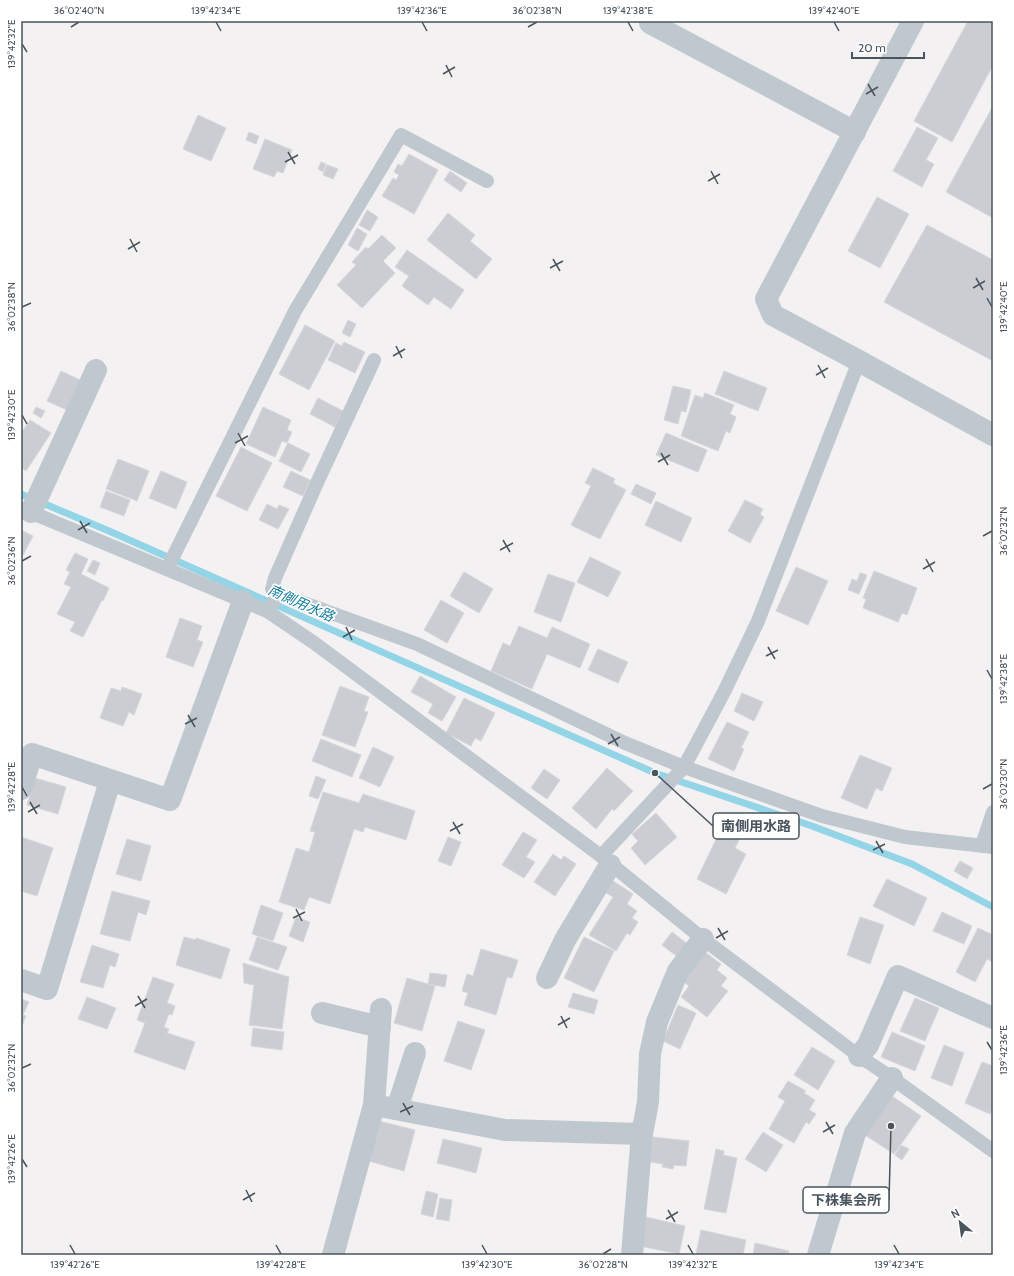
<svg xmlns="http://www.w3.org/2000/svg" width="1014" height="1276" viewBox="0 0 1014 1276" font-family="Cabin,'Noto Sans JP',sans-serif">
<rect width="100%" height="100%" fill="#f3f1f1"/>
<g fill="none" stroke-linecap="round" stroke-linejoin="round">
<polyline stroke="#93d4e7" stroke-width="7" points="21,494 109,531 655,773 812,826 912,864 993,907"/>
</g>
<g fill="#cbcdd3" stroke="#d5d7dc">
<polygon points="968,21 993,21 993,65 952,142 914,121"/>
<polygon points="993,106 993,218 946,192"/>
<polygon points="198,115 226,128 211,161 183,149"/>
<polygon points="917,127 938,138 926,160 934,164 922,187 893,171"/>
<polygon points="249,132 259,136 256,144 246,140"/>
<polygon points="265,139 292,150 283,173 277,171 274,177 253,169"/>
<polygon points="409,154 438,170 414,214 382,196 393,178 396,180 399,175 394,172 398,164 402,166"/>
<polygon points="321,162 326,164 323,172 318,169"/>
<polygon points="327,165 338,169 333,179 323,175"/>
<polygon points="450,171 467,183 461,192 444,180"/>
<polygon points="877,197 909,214 880,268 848,251"/>
<polygon points="367,210 378,217 370,231 359,225"/>
<polygon points="448,213 475,235 470,241 492,259 476,279 427,240"/>
<polygon points="927,225 993,260 993,361 884,302"/>
<polygon points="357,228 367,234 358,251 348,245"/>
<polygon points="382,235 396,248 383,261 395,273 362,308 337,285 356,265 352,262 366,247 368,249"/>
<polygon points="407,250 464,290 451,309 434,297 428,305 402,286 409,276 395,267"/>
<polygon points="348,320 356,324 350,337 342,333"/>
<polygon points="305,325 335,341 309,390 279,374"/>
<polygon points="344,342 365,352 355,373 328,360 336,343 342,346"/>
<polygon points="61,371 80,380 67,410 47,401"/>
<polygon points="724,371 767,388 758,411 715,394"/>
<polygon points="673,386 691,390 686,412 681,411 678,424 664,420"/>
<polygon points="705,393 734,405 730,414 736,417 730,433 726,431 718,451 681,436 695,395 703,398"/>
<polygon points="318,398 343,411 335,427 310,414"/>
<polygon points="36,407 45,411 41,418 33,413"/>
<polygon points="263,407 291,420 287,430 292,432 287,443 282,441 275,457 246,444"/>
<polygon points="30,420 51,433 26,471 21,467 21,433"/>
<polygon points="666,433 707,450 698,472 656,455"/>
<polygon points="288,443 310,454 301,472 279,461"/>
<polygon points="241,447 272,463 247,511 216,496"/>
<polygon points="118,459 149,471 137,501 106,489"/>
<polygon points="593,468 615,479 613,483 626,490 600,539 571,525 591,486 585,483"/>
<polygon points="161,471 187,482 176,509 149,498"/>
<polygon points="291,471 310,480 303,496 283,487"/>
<polygon points="636,484 656,493 651,504 631,494"/>
<polygon points="106,491 130,500 124,516 100,507"/>
<polygon points="745,500 763,509 760,514 764,517 750,543 728,531"/>
<polygon points="656,501 692,518 681,542 645,525"/>
<polygon points="267,504 277,509 279,505 289,509 278,529 259,520"/>
<polygon points="21,530 33,536 21,559"/>
<polygon points="75,553 88,559 81,574 109,588 103,601 102,600 83,637 70,631 75,622 57,614 71,587 64,584 70,572 66,570"/>
<polygon points="590,557 621,572 608,597 577,582"/>
<polygon points="93,560 100,563 95,575 87,571"/>
<polygon points="796,567 828,581 808,625 776,611"/>
<polygon points="874,571 917,588 907,615 902,613 898,622 863,608 866,599 863,598"/>
<polygon points="464,572 493,589 479,613 450,596"/>
<polygon points="860,573 867,575 859,594 848,590 852,579 857,581"/>
<polygon points="548,574 575,583 561,622 534,612"/>
<polygon points="441,600 464,613 447,643 424,630"/>
<polygon points="180,618 202,626 197,640 203,642 193,667 166,657"/>
<polygon points="519,626 547,638 552,627 590,644 580,668 547,654 532,689 491,671 503,643 510,646"/>
<polygon points="598,649 628,662 618,683 588,670"/>
<polygon points="420,676 456,697 442,721 428,713 433,704 411,692"/>
<polygon points="340,686 369,697 364,711 368,712 355,747 322,735"/>
<polygon points="122,687 142,694 134,715 129,712 123,726 100,718 111,688 121,691"/>
<polygon points="742,693 763,702 754,721 734,711"/>
<polygon points="464,698 495,713 481,741 475,738 471,746 446,733"/>
<polygon points="727,722 749,732 741,748 744,749 734,771 708,759"/>
<polygon points="321,739 361,755 352,777 312,761"/>
<polygon points="373,747 394,757 380,787 359,778"/>
<polygon points="860,755 892,768 882,791 876,788 867,809 841,798"/>
<polygon points="607,768 633,791 614,811 612,809 596,829 572,808"/>
<polygon points="544,769 560,780 547,799 531,788"/>
<polygon points="316,776 326,780 318,799 309,796"/>
<polygon points="35,778 66,787 58,814 27,805"/>
<polygon points="323,792 359,803 363,794 415,811 406,840 365,827 363,832 354,829 330,904 309,897 304,910 279,902 296,848 309,852 315,832 310,831"/>
<polygon points="656,813 677,837 645,865 631,848 638,841 632,834"/>
<polygon points="722,827 741,836 735,848 746,854 726,894 697,879"/>
<polygon points="523,832 537,840 526,857 535,862 524,878 502,865"/>
<polygon points="21,837 53,848 37,896 21,891"/>
<polygon points="448,837 461,842 451,866 438,861"/>
<polygon points="127,839 151,846 141,881 116,874"/>
<polygon points="553,854 561,860 564,856 576,864 555,896 534,882"/>
<polygon points="960,861 973,868 967,879 954,871"/>
<polygon points="610,879 633,894 627,904 637,911 632,918 638,922 630,935 627,933 616,951 589,935 613,897 603,891"/>
<polygon points="887,879 927,898 914,926 873,906"/>
<polygon points="112,891 150,901 146,915 138,912 130,941 100,934"/>
<polygon points="261,905 283,913 273,941 252,934"/>
<polygon points="942,912 972,926 964,944 933,931"/>
<polygon points="296,917 310,922 303,942 289,936"/>
<polygon points="860,917 884,925 870,964 847,955"/>
<polygon points="978,928 993,935 993,962 987,959 975,982 956,972"/>
<polygon points="672,932 689,945 679,958 662,945"/>
<polygon points="184,937 196,940 196,938 230,949 221,979 176,965"/>
<polygon points="257,937 287,947 278,970 249,960"/>
<polygon points="584,937 614,951 594,992 564,978"/>
<polygon points="92,945 119,954 115,967 110,965 103,988 80,982"/>
<polygon points="481,949 518,960 512,978 507,977 496,1015 464,1005 468,993 462,991 467,974 473,976"/>
<polygon points="705,952 721,964 717,970 727,978 721,986 728,991 707,1017 681,997 689,986 683,981"/>
<polygon points="243,963 289,977 282,1029 249,1025 254,985 244,983"/>
<polygon points="430,973 447,975 445,987 428,984"/>
<polygon points="153,977 174,984 167,1003 175,1006 172,1015 169,1014 164,1027 169,1029 167,1033 195,1042 185,1070 134,1052 145,1023 137,1020"/>
<polygon points="407,978 435,986 422,1031 394,1023"/>
<polygon points="573,993 598,1000 594,1014 568,1007"/>
<polygon points="87,997 116,1008 107,1029 78,1019"/>
<polygon points="915,998 939,1008 925,1041 900,1031"/>
<polygon points="21,999 29,1002 23,1015 26,1016 21,1028"/>
<polygon points="678,1005 696,1013 680,1049 663,1041"/>
<polygon points="458,1021 485,1030 471,1070 444,1061"/>
<polygon points="253,1028 284,1032 282,1050 251,1046"/>
<polygon points="892,1032 925,1046 915,1071 881,1057"/>
<polygon points="944,1045 964,1053 952,1086 931,1078"/>
<polygon points="812,1047 835,1061 818,1090 794,1075"/>
<polygon points="982,1062 993,1066 993,1107 990,1114 965,1103"/>
<polygon points="788,1081 806,1091 804,1093 815,1100 809,1110 816,1114 809,1124 806,1122 794,1143 769,1129 785,1101 778,1097"/>
<polygon points="892,1096 921,1116 894,1154 865,1135"/>
<polygon points="379,1121 415,1130 404,1171 365,1160"/>
<polygon points="763,1132 783,1145 766,1172 745,1159"/>
<polygon points="653,1137 689,1141 686,1166 674,1165 673,1169 662,1167 663,1164 650,1162"/>
<polygon points="443,1139 482,1148 476,1173 437,1163"/>
<polygon points="901,1145 909,1149 902,1160 895,1155"/>
<polygon points="716,1149 724,1151 723,1155 737,1158 726,1213 704,1209"/>
<polygon points="426,1191 438,1194 433,1217 421,1214"/>
<polygon points="440,1198 452,1200 449,1221 436,1219"/>
<polygon points="646,1217 685,1226 679,1254 640,1246"/>
<polygon points="701,1230 746,1240 743,1255 696,1254"/>
<polygon points="755,1243 789,1251 788,1255 753,1255"/>
</g>
<g fill="none" stroke-linecap="round" stroke-linejoin="round">
<g stroke="#c0c8cf" stroke-width="14">
<polyline points="23,509 267,611 313,642 601,856 703,939 859,1056 892,1078 993,1151"/>
<polyline points="167,569 295,311 401,135 487,181"/>
<polyline points="279,594 272,589 275,578 316,485 374,360"/>
<polyline points="267,611 279,594 417,644 625,743 684,767 822,816 905,837 993,847"/>
<polyline points="982,845 993,812"/>
<polyline points="601,856 684,767 724,692 758,621 859,361"/>
</g>
<g stroke="#c0c8cf" stroke-width="22">
<polyline points="651,21 650,23 855,132"/>
<polyline points="913,21 766,299 773,315 859,361 993,435"/>
<polyline points="31,512 96,370"/>
<polyline points="21,789 32,754 170,800 243,601"/>
<polyline points="547,978 565,940 610,865"/>
<polyline points="21,980 47,989 110,781"/>
<polyline points="322,1013 380,1027"/>
<polyline points="859,1056 868,1045 898,976 993,1018"/>
<polyline points="374,1105 381,1009"/>
<polyline points="397,1109 415,1053"/>
<polyline points="642,1134 648,1102 650,1054 657,1022 678,971 703,939"/>
<polyline points="333,1255 374,1105 505,1130 642,1134 632,1255"/>
<polyline points="818,1255 855,1133 892,1078"/>
</g>
</g>
<path fill="none" stroke="#4a545d" stroke-width="1.5" d="M216,22L221,31M422,22L427,31M628,22L633,31M834,22L839,31M71,27L79,22M528,27L537,22M22,44L27,52M446,65L452,77M443,74L455,67M868,84L875,96M866,94L878,87M288,152L295,164M285,162L298,155M711,171L718,184M708,181L720,174M130,239L137,252M128,249L140,242M553,259L560,271M550,268L563,261M976,278L983,290M973,288L985,281M987,298L992,307M22,307L31,303M396,346L402,358M393,356L405,349M818,365L825,378M816,375L828,368M22,415L27,424M238,433L245,446M235,443L248,436M661,453L668,465M658,462L670,455M80,521L87,533M78,530L90,523M983,536L992,531M503,540L510,552M500,550L513,543M926,559L933,572M22,561L31,556M923,569L935,562M346,627L352,640M343,637L355,630M768,647L775,659M766,656L778,650M987,670L992,679M188,715L195,727M185,724L197,718M611,734L618,746M608,744L620,737M22,787L27,796M983,789L992,784M30,802L37,814M28,812L40,805M453,822L460,834M450,831L463,824M876,841L883,853M873,850L885,844M296,909L302,921M293,918L305,912M718,928L725,940M716,938L728,931M138,996L145,1008M135,1006L147,999M561,1016L567,1028M558,1025L570,1018M987,1042L992,1050M22,1068L31,1064M403,1103L410,1115M400,1112L413,1106M826,1122L833,1134M823,1132L835,1125M22,1159L27,1167M246,1190L252,1202M243,1200L255,1193M668,1210L675,1222M666,1219L678,1212M70,1245L75,1254M276,1245L281,1254M482,1245L487,1254M688,1245L693,1254M894,1245L899,1254M603,1254L611,1249"/>
<g text-anchor="middle" dominant-baseline="central" stroke-width="3.5" stroke-linejoin="round" paint-order="stroke">
<g font-size="14" font-style="italic" fill="#157f9e" stroke="#fff">
<text transform="translate(301 603) rotate(24)">南側用水路</text>
</g>
</g>
<path fill="none" stroke="#4a545d" stroke-width="1.5" d="M655 773L713 826M891 1126L889 1200"/>
<g fill="#4a545d" stroke="#fff" stroke-width="1.5">
<circle cx="655" cy="773" r="4"/>
<circle cx="891" cy="1126" r="4"/>
</g>
<g fill="#fff" stroke="#4a545d" stroke-width="1.5">
<rect x="713" y="813" width="86" height="26" rx="4"/>
<rect x="803" y="1187" width="86" height="26" rx="4"/>
</g>
<g font-size="14" text-anchor="middle" font-weight="bold" fill="#4a545d">
<text x="756" y="831">南側用水路</text>
<text x="846" y="1205">下株集会所</text>
</g>
<rect width="1014" height="1276" fill="none" stroke="#ffffff" stroke-width="44"/>
<g transform="translate(960 1222) rotate(331)" stroke="#ffffff" stroke-width="3" paint-order="stroke">
<path d="M0-3L7 15L0 10L-7 15Z" fill="#4a545d"/>
<text y="-6" font-size="11" font-weight="bold" text-anchor="middle" fill="#4a545d">N</text>
</g>
<path d="M852 52v6h72v-6" fill="none" stroke="#4a545d" stroke-width="2"/>
<text x="858" y="52" font-size="12" fill="#4a545d" stroke="#ffffff" stroke-width="3" paint-order="stroke">20 m</text>
<rect x="22" y="22" width="970" height="1232" fill="none" stroke="#4a545d" stroke-width="1.5"/>
<g font-size="10" text-anchor="middle" fill="#4a545d">
<text x="79" y="14">36°02'40"N</text>
<text x="216" y="14">139°42'34"E</text>
<text x="422" y="14">139°42'36"E</text>
<text x="537" y="14">36°02'38"N</text>
<text x="628" y="14">139°42'38"E</text>
<text x="834" y="14">139°42'40"E</text>
<text transform="translate(11 44) rotate(-90)" y="4">139°42'32"E</text>
<text transform="translate(1003 307) rotate(-90)" y="4">139°42'40"E</text>
<text transform="translate(11 307) rotate(-90)" y="4">36°02'38"N</text>
<text transform="translate(11 415) rotate(-90)" y="4">139°42'30"E</text>
<text transform="translate(1003 531) rotate(-90)" y="4">36°02'32"N</text>
<text transform="translate(11 561) rotate(-90)" y="4">36°02'36"N</text>
<text transform="translate(1003 679) rotate(-90)" y="4">139°42'38"E</text>
<text transform="translate(1003 784) rotate(-90)" y="4">36°02'30"N</text>
<text transform="translate(11 787) rotate(-90)" y="4">139°42'28"E</text>
<text transform="translate(1003 1050) rotate(-90)" y="4">139°42'36"E</text>
<text transform="translate(11 1068) rotate(-90)" y="4">36°02'32"N</text>
<text transform="translate(11 1159) rotate(-90)" y="4">139°42'26"E</text>
<text x="75" y="1268">139°42'26"E</text>
<text x="281" y="1268">139°42'28"E</text>
<text x="487" y="1268">139°42'30"E</text>
<text x="603" y="1268">36°02'28"N</text>
<text x="693" y="1268">139°42'32"E</text>
<text x="899" y="1268">139°42'34"E</text>
</g>
</svg>
